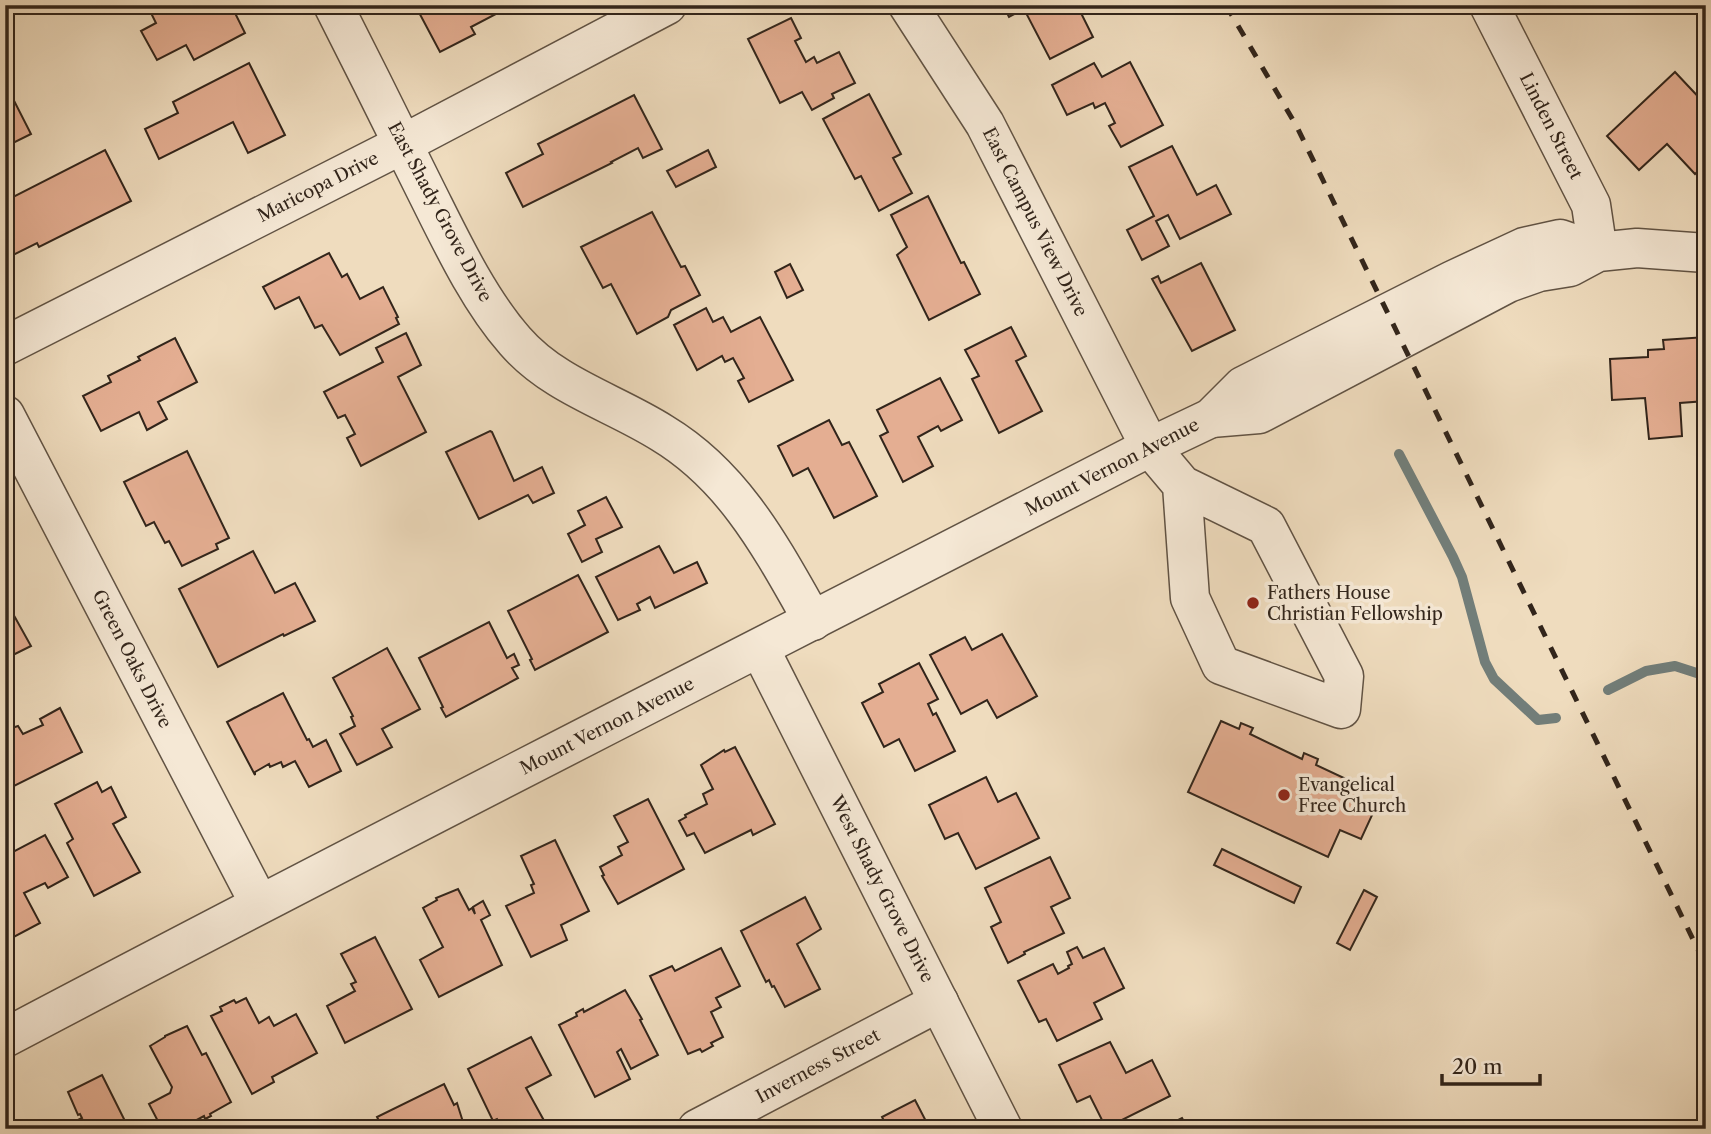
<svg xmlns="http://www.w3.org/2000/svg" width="1711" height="1134" viewBox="0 0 1711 1134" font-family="'Libre Caslon Text',serif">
<rect width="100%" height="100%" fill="#efdcbe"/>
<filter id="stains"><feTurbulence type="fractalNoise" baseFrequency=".00286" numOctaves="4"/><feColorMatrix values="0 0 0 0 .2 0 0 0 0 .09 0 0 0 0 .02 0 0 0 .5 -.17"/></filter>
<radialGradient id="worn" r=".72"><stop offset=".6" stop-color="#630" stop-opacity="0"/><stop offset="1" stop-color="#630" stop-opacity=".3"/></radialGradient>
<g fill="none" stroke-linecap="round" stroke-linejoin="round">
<g stroke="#727e7a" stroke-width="10">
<polyline points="1399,454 1453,557 1462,577 1485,662 1494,679 1538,720 1556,718"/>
<polyline points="1608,690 1646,671 1675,666 1706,676"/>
</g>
</g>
<g fill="#e4ae92" stroke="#32251b" stroke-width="2">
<polygon points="147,5 203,5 207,12 220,5 231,5 245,33 194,60 186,45 157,60 141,31 156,23"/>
<polygon points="415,5 513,5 471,27 475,34 440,52"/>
<polygon points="1003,5 1077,5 1093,37 1050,59 1024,9 1009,17"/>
<polygon points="791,18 801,38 795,41 806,62 814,57 817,63 839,52 855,83 832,94 834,98 812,110 802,92 780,103 748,39"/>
<polygon points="1130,62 1163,125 1121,147 1109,126 1115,123 1105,103 1095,108 1093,103 1067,115 1052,85 1094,63 1102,77"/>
<polygon points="249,63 285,135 248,153 233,122 159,159 145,129 178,113 173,102"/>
<polygon points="1675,72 1706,105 1706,164 1695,174 1667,144 1639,170 1607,136"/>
<polygon points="5,83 31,134 5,147"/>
<polygon points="869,94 901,154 893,158 912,193 879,211 861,176 855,179 823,119"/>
<polygon points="634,95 662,149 643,158 638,148 611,162 612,163 523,207 506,173 543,154 538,144"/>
<polygon points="1172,146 1197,195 1216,185 1231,214 1180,239 1168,215 1156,221 1169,246 1142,260 1127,230 1154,216 1129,167"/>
<polygon points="105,150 131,201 39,247 37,243 9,257 5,249 5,201"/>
<polygon points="708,150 716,167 676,187 667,171"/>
<polygon points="928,196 961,263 964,262 980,294 929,320 897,255 907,247 891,215"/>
<polygon points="652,212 681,267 685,266 700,295 671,310 668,317 637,334 611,284 603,288 581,247"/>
<polygon points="329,253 342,277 347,274 360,299 383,287 398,317 396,318 399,324 340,355 322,325 315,328 299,297 275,309 263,287"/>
<polygon points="1201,263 1235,330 1192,351 1152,279 1158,276 1161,283"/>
<polygon points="790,264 803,290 787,298 775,272"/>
<polygon points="706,308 713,322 723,317 731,332 760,317 793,380 749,402 738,381 744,378 733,358 725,362 722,356 697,370 674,325"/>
<polygon points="1011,327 1026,356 1016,361 1042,411 999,433 972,379 979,376 965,350"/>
<polygon points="406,333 421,365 398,377 426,432 361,466 347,438 355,434 345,415 338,418 324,392 383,362 376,348"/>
<polygon points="1706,337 1706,401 1680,403 1682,436 1649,439 1645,398 1612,400 1610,359 1648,357 1648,350 1664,349 1663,340"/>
<polygon points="175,338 197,382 158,402 167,419 147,430 139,412 101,431 83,396 111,382 108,376 140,360 138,357"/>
<polygon points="940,378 962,420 941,431 938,426 918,437 933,466 903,482 880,436 888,432 877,410"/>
<polygon points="829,420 842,445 849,442 877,496 834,518 808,468 793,476 778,446"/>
<polygon points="490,431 492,432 514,481 542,467 554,493 533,503 528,495 479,519 446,452"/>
<polygon points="187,451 229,538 216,544 218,549 182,566 169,541 165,543 154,522 146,526 124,482"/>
<polygon points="606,497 622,527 596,539 602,552 582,562 568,534 585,525 578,511"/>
<polygon points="659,546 674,573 697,562 707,583 655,608 650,597 637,604 640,610 618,620 596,577"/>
<polygon points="253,551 275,593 295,583 315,621 284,636 283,634 218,667 179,589"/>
<polygon points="578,575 608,632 535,670 530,660 532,659 508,611"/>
<polygon points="7,603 31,646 9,657 5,652 5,604"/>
<polygon points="489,622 507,658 514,654 519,665 512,668 518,678 446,717 441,708 443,707 419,658"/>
<polygon points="1002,634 1037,696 997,718 987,700 961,714 930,655 965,637 972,650"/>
<polygon points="387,648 420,709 382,729 392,747 357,765 340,734 355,726 351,717 353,716 333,678"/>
<polygon points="919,663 938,699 928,704 933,715 936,713 955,751 915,771 899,739 884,747 862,703 883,692 879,684"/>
<polygon points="283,693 307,740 309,739 313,747 326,740 341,771 309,787 295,761 283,767 281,762 270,767 269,764 255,772 255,775 227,722"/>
<polygon points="60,708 82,752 6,790 5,714 12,728 18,726 23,734 43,725 40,719"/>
<polygon points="1221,721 1239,729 1241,723 1253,728 1250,734 1302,759 1304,753 1318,759 1316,765 1361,786 1353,803 1373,813 1361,839 1340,830 1328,857 1188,792"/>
<polygon points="735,747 775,824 753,835 751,830 705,853 694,833 687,836 679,821 686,817 685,815 707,804 703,794 713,789 701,765 724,750 725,752"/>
<polygon points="986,777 998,802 1016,793 1039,838 976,869 958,833 945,839 929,805"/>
<polygon points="97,782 102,792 111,787 126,817 113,824 140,872 94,896 67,843 73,839 55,804"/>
<polygon points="648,799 684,869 618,904 602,876 604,875 600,867 622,855 618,847 628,842 614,816"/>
<polygon points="45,835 68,877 48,888 45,883 24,893 40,923 10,939 5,930 5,856"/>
<polygon points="555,840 589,911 561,925 567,940 531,957 506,906 534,893 531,885 534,884 521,856"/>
<polygon points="1222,849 1301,887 1294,903 1214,865"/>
<polygon points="1050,857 1070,898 1051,907 1064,933 1024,952 1025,954 1008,963 991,927 1001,922 985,888"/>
<polygon points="458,889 469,910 472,908 475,914 473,907 483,901 490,915 481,920 502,965 439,997 420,960 443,947 423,908 437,900 436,898"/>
<polygon points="1364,890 1377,897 1350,950 1337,943"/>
<polygon points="805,897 821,929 797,944 820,989 785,1007 774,986 772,987 769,980 766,982 741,931"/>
<polygon points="375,937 412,1009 345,1043 327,1006 355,991 351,984 356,982 341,954"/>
<polygon points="1077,947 1083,958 1104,948 1124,988 1094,1003 1102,1019 1057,1041 1046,1019 1039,1022 1018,981 1053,964 1058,974 1069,968 1068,966 1072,964 1067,952"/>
<polygon points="721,948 740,986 716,998 721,1007 711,1012 723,1037 711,1043 713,1046 702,1052 700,1049 688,1054 650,976 672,966 675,971"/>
<polygon points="625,990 642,1019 640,1020 658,1055 631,1069 621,1049 617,1052 630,1079 595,1097 559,1025 577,1016 576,1013 583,1009 584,1012"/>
<polygon points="246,998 259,1023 269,1017 274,1026 296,1014 317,1053 272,1077 274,1082 252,1094 211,1016 222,1011 220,1007 234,1000 236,1003"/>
<polygon points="187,1026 202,1055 206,1053 231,1102 210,1114 211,1116 205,1119 204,1116 180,1129 162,1129 149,1104 170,1093 172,1087 150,1046 165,1037 165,1036"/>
<polygon points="531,1037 551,1075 526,1088 547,1126 542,1129 503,1129 497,1119 493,1121 468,1069"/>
<polygon points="1110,1042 1126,1073 1152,1060 1170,1096 1106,1128 1090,1096 1077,1102 1059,1065"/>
<polygon points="102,1075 129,1129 72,1129 70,1124 82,1118 80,1114 78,1115 68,1092"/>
<polygon points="444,1084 454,1105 457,1103 463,1122 448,1129 383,1129 377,1117"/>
<polygon points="915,1100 930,1129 888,1129 882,1117"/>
<polygon points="1182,1118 1188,1129 1160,1129"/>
</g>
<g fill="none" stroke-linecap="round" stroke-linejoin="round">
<g stroke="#615344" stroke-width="41">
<g id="minor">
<path d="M333,5C365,68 397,132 428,195C452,243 479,300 515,341C554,386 613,402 662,433C735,477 772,549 813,621"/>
<polyline points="908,5 985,124 1150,447 1182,485 1190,598 1221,665 1341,709 1344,676 1266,526 1182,485"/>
<polyline points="1489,5 1591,205 1598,252"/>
<polyline points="5,346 403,144 667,5"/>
<polyline points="5,415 259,903"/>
<polyline points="1211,418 1259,414 1508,283 1539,272 1570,267 1598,252 1637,248 1706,253"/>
<polyline points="760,649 1003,1129"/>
<path d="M5,1038C385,837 768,644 1150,447L1211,418L1243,386L1453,280L1524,247L1560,239L1598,252"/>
<polyline points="697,1129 939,1002"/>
</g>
</g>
<use href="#minor" stroke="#f5e8d5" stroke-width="38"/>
<polyline stroke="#32251b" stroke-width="5" stroke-dasharray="12 12" stroke-linecap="butt" points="1226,5 1297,127 1706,966"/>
</g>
<g fill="#8f2418" stroke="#f5e8d5" stroke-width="2.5">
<circle cx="1253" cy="603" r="7"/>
<circle cx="1284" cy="795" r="7"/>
</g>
<g text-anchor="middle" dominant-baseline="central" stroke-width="7" stroke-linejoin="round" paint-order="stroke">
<g font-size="18" fill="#32251b" stroke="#f5e8d5">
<text transform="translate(1551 126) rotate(63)">Linden Street</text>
<text transform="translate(318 187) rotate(-27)">Maricopa Drive</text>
<text transform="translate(440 212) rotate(62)">East Shady Grove Drive</text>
<text transform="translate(1035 222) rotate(63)">East Campus View Drive</text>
<text transform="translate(1112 467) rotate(-27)">Mount Vernon Avenue</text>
<text transform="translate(132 659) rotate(63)">Green Oaks Drive</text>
<text transform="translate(607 726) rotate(-27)">Mount Vernon Avenue</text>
<text transform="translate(882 889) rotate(63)">West Shady Grove Drive</text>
<text transform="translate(818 1066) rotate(-28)">Inverness Street</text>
</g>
<g font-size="18" fill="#32251b" stroke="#f5e8d5" text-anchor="start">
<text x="1267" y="593">Fathers House<tspan x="1267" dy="21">Christian Fellowship</tspan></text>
<text x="1298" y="785">Evangelical<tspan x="1298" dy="21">Free Church</tspan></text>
</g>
</g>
<rect width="1711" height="1134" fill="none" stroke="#efdcbe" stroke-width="28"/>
<rect x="7" y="7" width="1697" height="1120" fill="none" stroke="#32251b" stroke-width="3.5"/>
<rect x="14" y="14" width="1683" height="1106" fill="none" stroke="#32251b" stroke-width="2"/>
<path d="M1442 1074v10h98v-10" fill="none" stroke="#32251b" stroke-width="3.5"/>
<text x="1452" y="1074" font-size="21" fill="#32251b" stroke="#f5e8d5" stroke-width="5" paint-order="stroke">20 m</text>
<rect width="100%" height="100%" filter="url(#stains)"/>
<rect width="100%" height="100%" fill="url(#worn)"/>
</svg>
